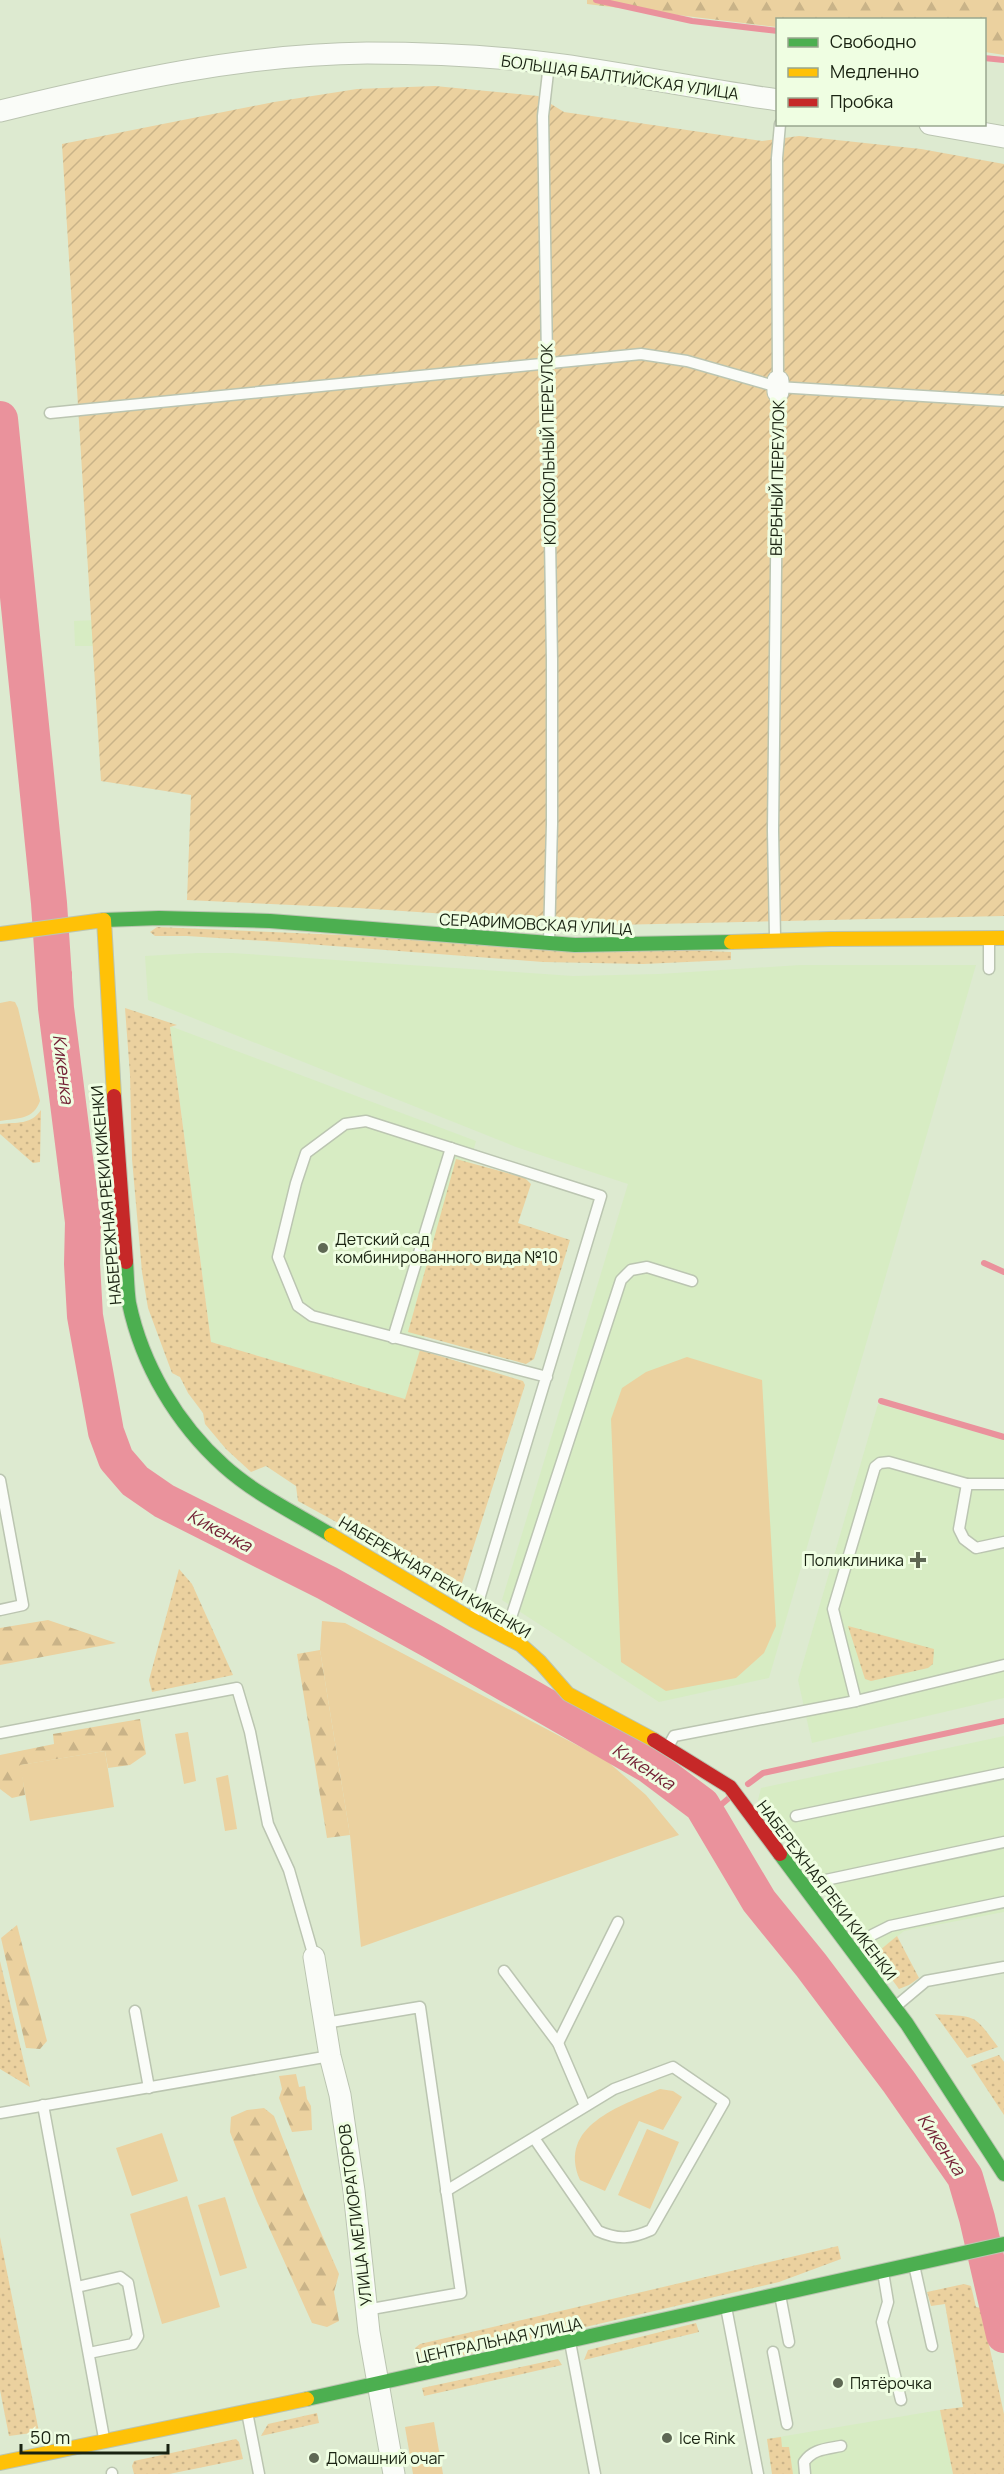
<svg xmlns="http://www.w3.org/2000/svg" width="1004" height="2474" viewBox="0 0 1004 2474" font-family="Manrope,sans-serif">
<defs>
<pattern id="grass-dots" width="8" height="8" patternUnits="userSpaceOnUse" patternTransform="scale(1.5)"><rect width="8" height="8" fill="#ebd19f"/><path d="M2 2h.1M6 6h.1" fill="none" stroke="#c9b388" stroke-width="1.8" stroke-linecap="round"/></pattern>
<pattern id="forest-firs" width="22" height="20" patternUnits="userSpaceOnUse" patternTransform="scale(1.5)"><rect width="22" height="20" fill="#ebd19f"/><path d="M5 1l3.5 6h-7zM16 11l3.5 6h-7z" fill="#c9b388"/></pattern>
<pattern id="garden-furrows" width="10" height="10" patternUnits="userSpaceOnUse" patternTransform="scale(1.5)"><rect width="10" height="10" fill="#ebd19f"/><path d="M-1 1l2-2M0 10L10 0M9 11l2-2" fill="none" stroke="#c9b388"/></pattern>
<pattern id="water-waves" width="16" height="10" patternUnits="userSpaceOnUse" patternTransform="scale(1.5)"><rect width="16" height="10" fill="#ea929c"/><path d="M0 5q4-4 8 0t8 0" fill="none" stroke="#bd777e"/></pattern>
</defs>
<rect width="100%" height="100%" fill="#ddead0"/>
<g fill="#d7ecc3">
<polygon points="95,620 97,646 75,646 74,621"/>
<polygon points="198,953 232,953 573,976 659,974 800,965 976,965 769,1678 659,1702 502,1600 628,1184 516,1147 148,1000 145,956"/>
<polygon points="170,1026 476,1141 422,1345 405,1400 211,1342"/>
<polygon points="878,1404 1004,1440 1004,1698 812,1743 798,1680"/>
<polygon points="1004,1736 1004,1912 904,1931 874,1955 817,1883 758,1800 761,1788"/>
<polygon points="940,2410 953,2474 772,2474 767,2439"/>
</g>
<g fill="url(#grass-dots)">
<polygon points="157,927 731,952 731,960 643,964 543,962 281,942 187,936 155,936 150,932"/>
<polygon points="125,1008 177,1025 170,1027 211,1342 405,1399 420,1350 523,1381 525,1385 461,1586 453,1586 298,1501 296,1486 266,1466 251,1472 226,1449 205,1424 203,1413 188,1393 180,1377 172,1373 148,1308 142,1272 132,1159 130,1075"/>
<path d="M41,1110L40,1162L33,1163L0,1134V1124C17,1122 31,1125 41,1110Z"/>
<polygon points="456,1159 525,1178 531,1184 518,1223 570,1240 534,1359 526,1364 408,1332"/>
<polygon points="179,1569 192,1584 233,1675 152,1692 149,1680"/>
<polygon points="848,1626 934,1649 933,1664 928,1668 871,1681 865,1679"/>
<polygon points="897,1936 919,1978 909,1985 899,1989 874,1955"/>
<polygon points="0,1961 30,2087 0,2069"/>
<path d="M935,2014C977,2017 973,2013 998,2047L967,2058Z"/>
<polygon points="999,2055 1004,2062 1004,2115 971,2065"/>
<polygon points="0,2237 39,2432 9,2436 0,2390"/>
<polygon points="838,2246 841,2259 779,2282 417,2366 415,2348 420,2344"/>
<polygon points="964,2284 971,2286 976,2307 981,2308 1004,2414 1004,2474 953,2474 940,2410 963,2407 945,2304 931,2306 927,2292"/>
<polygon points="696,2323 699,2332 584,2360 588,2350"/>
<polygon points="558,2359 562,2365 424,2396 422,2388"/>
<polygon points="317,2413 319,2423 261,2436 268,2424"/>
<polygon points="781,2437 782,2447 789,2447 793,2474 772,2474 767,2439"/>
<polygon points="236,2439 239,2442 243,2459 169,2474 134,2474 132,2466 134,2461"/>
</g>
<g fill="url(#forest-firs)">
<polygon points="587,0 1004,0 1004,55 985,52 984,20 778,20 777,27 587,4"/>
<polygon points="48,1620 116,1643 0,1665 0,1628"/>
<polygon points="320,1650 350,1835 327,1838 297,1654"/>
<polygon points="140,1719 146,1754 130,1765 108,1768 105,1751 21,1765 25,1795 12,1798 0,1789 0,1755 54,1744 53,1734"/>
<polygon points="17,1925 47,2041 40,2049 26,2048 1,1938"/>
<polygon points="296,2074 299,2087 305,2086 307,2099 311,2106 312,2130 292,2132 279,2098 282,2089 279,2076"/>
<polygon points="264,2108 274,2116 304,2194 339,2274 334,2292 339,2321 327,2327 312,2323 257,2201 230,2132 231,2117 247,2110"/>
</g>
<g fill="#ebd19f">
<path d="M10,1001L15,1002L18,1008L40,1101C33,1120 18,1118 0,1121V1003Z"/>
<polygon points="687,1357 762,1380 776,1626 764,1653 736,1678 666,1691 621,1662 611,1419 622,1388 646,1372"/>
<polygon points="322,1621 345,1623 607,1761 646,1795 679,1835 361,1947 350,1835 320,1650"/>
<polygon points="188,1732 196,1781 184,1784 175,1734"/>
<polygon points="105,1751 114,1807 30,1821 20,1765"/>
<polygon points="228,1775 237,1829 225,1831 216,1778"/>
<path d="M660,2089L673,2091L682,2097L663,2130L639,2121L605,2191L580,2180C557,2126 620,2106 660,2089Z"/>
<polygon points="647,2129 679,2142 650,2209 618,2195"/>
<polygon points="162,2133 178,2181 132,2196 116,2148"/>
<polygon points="187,2196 220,2307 162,2324 130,2214"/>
<polygon points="225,2197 247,2268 220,2276 198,2205"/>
<polygon points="434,2422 443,2474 413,2474 405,2427"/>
</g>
<polygon fill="url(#garden-furrows)" points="435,86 538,96 564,112 762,141 799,136 921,149 1004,164 1004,916 571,926 549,921 358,908 187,900 191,795 101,781 62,144 274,102 357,89"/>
<polygon fill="url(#water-waves)" points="67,966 72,972 72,986 56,988 43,986 42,971"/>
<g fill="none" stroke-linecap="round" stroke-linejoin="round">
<g stroke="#ea929c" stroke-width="6">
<polyline points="596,0 692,21 778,31"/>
<polyline points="984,58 1004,60"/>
<polyline points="49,903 61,902"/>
<polyline points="984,1263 1004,1272"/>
<polyline points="881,1401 1004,1437"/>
<polyline points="748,1784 763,1773 1004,1721"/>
<polyline points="709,1815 729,1798"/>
</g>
<polyline stroke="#ea929c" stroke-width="36" points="0,419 49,903 56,1008 83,1222 82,1264 85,1316 106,1432 116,1459 135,1481 164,1501 327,1583 432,1641 650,1766 702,1805 759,1901 811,1965 899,2082 965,2177 977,2218 1004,2335"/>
<g stroke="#bbc5b1" stroke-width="13">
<g id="lane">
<polyline points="549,64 543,116 552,660 552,824 549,941"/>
<polyline points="778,381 777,158 780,124"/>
<polyline points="50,413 641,354 687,361 778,387 1004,401"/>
<polyline points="775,937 773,831 778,392"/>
<polyline points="989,941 989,969"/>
<polyline points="393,1338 451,1148"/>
<polyline points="0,1480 23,1605 0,1610"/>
<polyline points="967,1484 959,1529 964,1539 976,1548 1004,1542"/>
<polyline points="473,1619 601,1196 366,1121 345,1124 306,1153 296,1183 278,1257 298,1306 312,1316 547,1377"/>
<polyline points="505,1636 621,1280 631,1270 647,1267 692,1281"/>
<polyline points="856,1701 833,1609 875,1467 880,1463 889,1462 967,1484 1004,1484"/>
<polyline points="0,1733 237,1688 250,1732 268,1824 289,1870 314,1957"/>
<polyline points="669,1745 674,1736 856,1701 1004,1665"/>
<polyline points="796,1816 1004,1773"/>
<polyline points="809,1888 821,1881 1004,1842"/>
<polyline points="872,1935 890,1926 1004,1902"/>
<polyline points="504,1971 558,2043 585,2106"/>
<polyline points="895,2007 926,1981 1004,1967"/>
<polyline points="135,2011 149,2088"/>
<polyline points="325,2023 420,2007 461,2293 366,2310"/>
<polyline points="558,2043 618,1922"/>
<polyline points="43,2105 104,2438"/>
<polyline points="0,2113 330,2056"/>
<path d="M446,2191L614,2089L673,2067L724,2102L651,2230C631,2239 618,2240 598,2231L534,2138"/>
<polyline points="914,2265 932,2346"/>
<polyline points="883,2272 888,2302 882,2322 901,2400"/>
<polyline points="77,2287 120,2277 128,2283 138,2336 133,2344 89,2353"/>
<polyline points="780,2295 789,2342"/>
<polyline points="726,2307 758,2474"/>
<polyline points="570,2342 595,2474"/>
<polyline points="773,2352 787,2424"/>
<polyline points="247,2412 259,2474"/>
<polyline points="112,2473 112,2474"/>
<path d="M805,2474L804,2462C813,2449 826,2449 841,2446"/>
</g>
</g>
<g stroke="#bbc5b1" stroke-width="23">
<g id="street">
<path d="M0,111C120,82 243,54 367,53C432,53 498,56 562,65C634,75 705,90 778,100"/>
<polyline points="930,124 1004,137"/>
<polyline points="778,392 778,381"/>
<polyline points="314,1957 330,2056 340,2095 354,2191 369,2332 394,2474"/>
</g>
</g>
<g stroke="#bbc5b1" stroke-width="16">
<g id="fast">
<polyline points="104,920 159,918 270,921 575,945 731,942"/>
<path d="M126,1262C127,1275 127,1290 129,1303C142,1365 177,1424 224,1466C255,1494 295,1513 331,1535"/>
<polyline points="780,1854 907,2024 1004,2174"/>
<polyline points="307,2399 1004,2244"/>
</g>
</g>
<g stroke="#bbc5b1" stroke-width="16">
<g id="slow">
<polyline points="0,934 104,920 114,1096"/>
<polyline points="731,942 831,939 1004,938"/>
<polyline points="331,1535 473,1620 521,1645 540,1662 568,1694 654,1740"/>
<polyline points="0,2463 307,2399"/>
</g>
</g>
<g stroke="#bbc5b1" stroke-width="16">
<g id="jam">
<polyline points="114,1096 126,1262"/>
<polyline points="654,1740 730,1787 780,1854"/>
</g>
</g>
<use href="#lane" stroke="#fafcf8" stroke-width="10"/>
<use href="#street" stroke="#fafcf8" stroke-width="21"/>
<use href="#fast" stroke="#4caf50" stroke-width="14"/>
<use href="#slow" stroke="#ffc107" stroke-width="14"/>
<use href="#jam" stroke="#c62828" stroke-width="14"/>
</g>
<g fill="#5e6854" stroke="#effee2" stroke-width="2">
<circle cx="323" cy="1248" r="6"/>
<path d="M915 1551h6v6h6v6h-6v6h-6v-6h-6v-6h6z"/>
<circle cx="838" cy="2383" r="6"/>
<circle cx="667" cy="2438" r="6"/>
<circle cx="314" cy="2458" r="6"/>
</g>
<g text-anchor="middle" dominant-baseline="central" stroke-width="6" stroke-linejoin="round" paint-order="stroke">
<g font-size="16" fill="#192211" stroke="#effee2">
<text transform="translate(620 77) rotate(8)">БОЛЬШАЯ БАЛТИЙСКАЯ УЛИЦА</text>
<text transform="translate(548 444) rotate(-91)">КОЛОКОЛЬНЫЙ ПЕРЕУЛОК</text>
<text transform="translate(777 478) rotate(-89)">ВЕРБНЫЙ ПЕРЕУЛОК</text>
<text transform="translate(536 924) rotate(3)">СЕРАФИМОВСКАЯ УЛИЦА</text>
<text transform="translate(106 1195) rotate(-95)">НАБЕРЕЖНАЯ РЕКИ КИКЕНКИ</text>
<text transform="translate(435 1577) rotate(31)">НАБЕРЕЖНАЯ РЕКИ КИКЕНКИ</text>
<text transform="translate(827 1890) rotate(53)">НАБЕРЕЖНАЯ РЕКИ КИКЕНКИ</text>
<text transform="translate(355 2215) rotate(-97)">УЛИЦА МЕЛИОРАТОРОВ</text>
<text transform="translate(499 2340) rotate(-12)">ЦЕНТРАЛЬНАЯ УЛИЦА</text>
</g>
<g font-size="16" fill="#192211" stroke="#effee2" text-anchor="start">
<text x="335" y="1239">Детский сад<tspan x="335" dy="18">комбинированного вида №10</tspan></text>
<text x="904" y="1560" text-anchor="end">Поликлиника</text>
<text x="850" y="2383">Пятёрочка</text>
<text x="679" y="2438">Ice Rink</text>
<text x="326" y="2458">Домашний очаг</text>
</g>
<g font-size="18" font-style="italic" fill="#721f33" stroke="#effee2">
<text transform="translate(64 1069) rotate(83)">Кикенка</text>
<text transform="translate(220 1530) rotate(28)">Кикенка</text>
<text transform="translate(644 1766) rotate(33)">Кикенка</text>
<text transform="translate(942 2144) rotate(56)">Кикенка</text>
</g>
</g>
<rect x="776" y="18" width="210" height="108" fill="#effee2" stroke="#99a68e" stroke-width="1.5"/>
<rect x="788" y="38" width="30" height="9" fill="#4caf50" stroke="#99a68e" stroke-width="1.5"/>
<text x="830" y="48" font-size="18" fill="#192211">Свободно</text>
<rect x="788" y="68" width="30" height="9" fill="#ffc107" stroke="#99a68e" stroke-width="1.5"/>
<text x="830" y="78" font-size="18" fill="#192211">Медленно</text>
<rect x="788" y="98" width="30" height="9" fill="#c62828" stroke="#99a68e" stroke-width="1.5"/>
<text x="830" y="108" font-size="18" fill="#192211">Пробка</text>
<path d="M21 2444v9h147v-9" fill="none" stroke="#192211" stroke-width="3"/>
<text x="30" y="2444" font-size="18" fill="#192211" stroke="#effee2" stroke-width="4.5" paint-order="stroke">50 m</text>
</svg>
